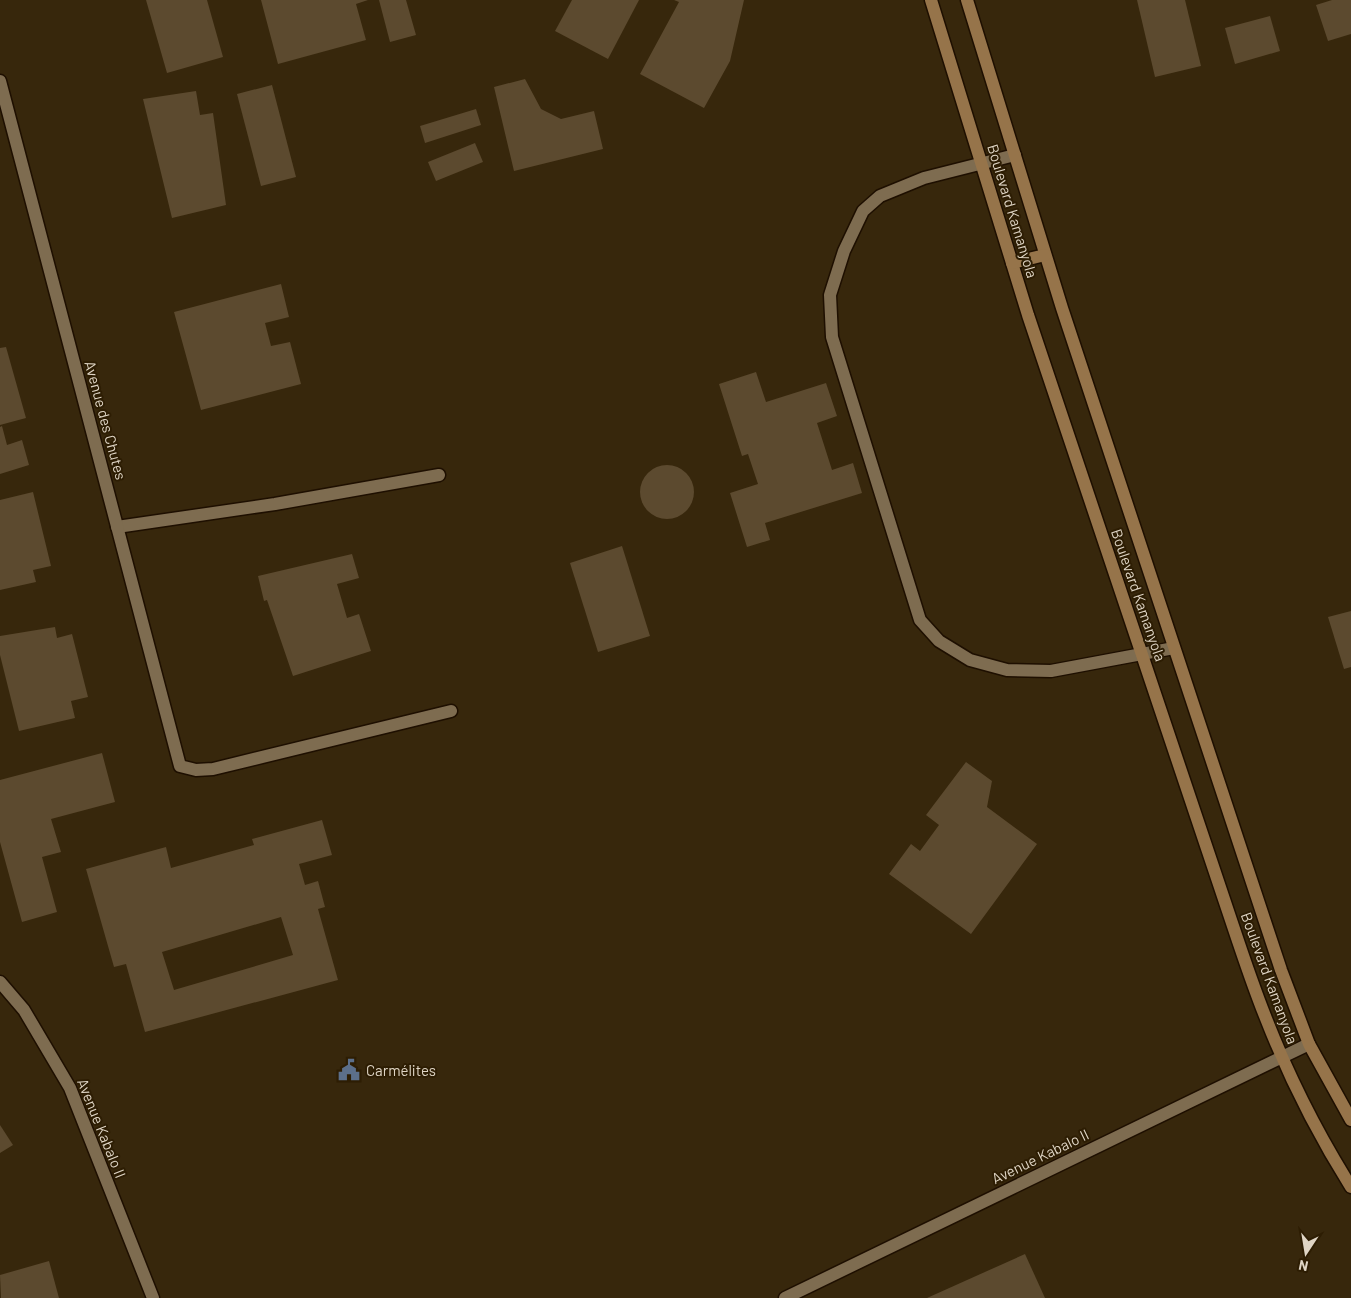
<svg xmlns="http://www.w3.org/2000/svg" width="1351" height="1298" viewBox="0 0 1351 1298" font-family="Barlow,sans-serif">
<rect width="100%" height="100%" fill="#37270c"/>
<g fill="#5c4a2f" fill-rule="evenodd">
<polygon points="146,0 207,0 223,57 167,73"/>
<polygon points="261,0 368,0 356,4 366,40 278,64"/>
<polygon points="379,0 406,0 416,35 390,42"/>
<polygon points="572,0 639,0 608,59 555,31"/>
<polygon points="674,0 744,0 730,61 704,108 640,74 679,2"/>
<polygon points="1137,0 1185,0 1201,66 1155,77"/>
<polygon points="1332,0 1351,0 1351,34 1328,41 1316,5"/>
<polygon points="1270,16 1280,51 1235,64 1225,28"/>
<polygon points="525,79 541,109 561,119 594,111 603,149 514,171 494,87"/>
<polygon points="272,85 296,177 261,186 237,94"/>
<polygon points="196,91 200,115 213,113 226,205 172,218 143,99"/>
<polygon points="476,109 481,125 425,143 420,126"/>
<polygon points="475,143 483,162 436,181 428,162"/>
<polygon points="281,284 289,317 265,323 271,346 290,342 301,384 201,410 174,312"/>
<polygon points="6,347 26,418 0,425 0,348"/>
<polygon points="756,372 766,402 826,383 837,416 817,423 832,470 853,463 862,493 765,523 770,540 747,547 730,493 758,484 748,454 742,456 719,384"/>
<polygon points="2,426 7,445 22,440 29,465 0,474 0,427"/>
<circle cx="667" cy="492" r="27"/>
<polygon points="33,492 51,566 33,570 36,582 0,590 0,500"/>
<polygon points="622,546 650,636 598,652 570,563"/>
<polygon points="352,554 359,578 337,584 347,618 359,614 371,651 293,676 267,600 264,601 258,576"/>
<polygon points="1351,611 1351,667 1344,669 1328,617"/>
<polygon points="55,627 57,638 72,634 88,697 71,701 75,718 19,731 0,655 0,636"/>
<polygon points="102,753 115,802 51,819 61,852 42,857 57,912 22,922 0,842 0,780"/>
<polygon points="966,762 992,781 987,807 1037,844 971,934 889,874 911,844 920,851 939,825 926,815"/>
<path d="M322,820L332,855L299,864L305,885L318,881L325,907L318,909L338,980L145,1032L126,964L114,967L86,869L166,847L171,868L254,845L252,839ZM281,917L293,955L174,990L162,952Z"/>
<polygon points="0,1125 13,1145 0,1153"/>
<polygon points="1025,1254 1045,1298 927,1298"/>
<polygon points="49,1261 59,1298 1,1298 0,1275"/>
</g>
<g fill="none" stroke-linecap="round" stroke-linejoin="round">
<g stroke="#1e0f00" stroke-width="15">
<g id="service">
<polyline points="1015,155 924,178 880,196 863,211 844,251 830,295 832,337 920,620 939,641 970,660 1007,670 1051,671 1174,648"/>
<polyline points="117,527 275,504 439,475"/>
</g>
</g>
<g stroke="#1e0f00" stroke-width="15">
<g id="minor">
<polyline points="0,81 180,766 196,770 213,769 451,711"/>
<polyline points="0,982 24,1010 70,1088 153,1298"/>
</g>
</g>
<g stroke="#1e0f00" stroke-width="15">
<polyline id="tertiary" points="785,1298 1309,1044"/>
</g>
<g stroke="#1e0f00" stroke-width="15">
<g id="secondary">
<path d="M931,0L1028,315L1233,926C1243,956 1253,986 1265,1016C1288,1075 1317,1133 1351,1187"/>
<polyline points="967,0 1062,308 1281,970 1309,1044 1351,1120"/>
<polyline points="1012,263 1045,255"/>
</g>
</g>
<use href="#service" stroke="#7e6c50" stroke-width="12"/>
<use href="#minor" stroke="#7e6c50" stroke-width="12"/>
<use href="#tertiary" stroke="#7e6c50" stroke-width="12"/>
<use href="#secondary" stroke="#96744a" stroke-width="12"/>
</g>
<defs>
<g id="civic-bare" transform="scale(1.725)"><path d="M-.6-6.5H3V-4.5H.6V-3L4-1V1h2V6H-6V1h2V-1L-.6-3ZM-1.2 2.5V6h2.4V2.5Z" fill="#5c6f8a" stroke="#2d1d03" stroke-width="2.5" paint-order="stroke"/></g>
</defs>
<g fill-rule="evenodd">
<use href="#civic-bare" x="349" y="1070"/>
</g>
<g text-anchor="middle" dominant-baseline="central" stroke-width="4" stroke-linejoin="round" paint-order="stroke">
<g font-size="15" fill="#dfd5c5" stroke="#2d1d03">
<text transform="translate(1013 211) rotate(73)">Boulevard Kamanyola</text>
<text transform="translate(106 420) rotate(75)">Avenue des Chutes</text>
<text transform="translate(1139 595) rotate(71)">Boulevard Kamanyola</text>
<text transform="translate(1270 978) rotate(70)">Boulevard Kamanyola</text>
<text transform="translate(102 1128) rotate(68)">Avenue Kabalo II</text>
<text transform="translate(1040 1156) rotate(-26)">Avenue Kabalo II</text>
</g>
<g font-size="15" fill="#dfd5c5" stroke="#2d1d03" text-anchor="start">
<text x="366" y="1070">Carmélites</text>
</g>
</g>
<g transform="translate(1306 1253) rotate(192)" stroke="#2d1d03" stroke-width="4" paint-order="stroke">
<path d="M0-4L9 19L0 12L-9 19Z" fill="#dfd5c5"/>
<text y="-8" font-size="14" font-weight="bold" text-anchor="middle" fill="#dfd5c5">N</text>
</g>
</svg>
